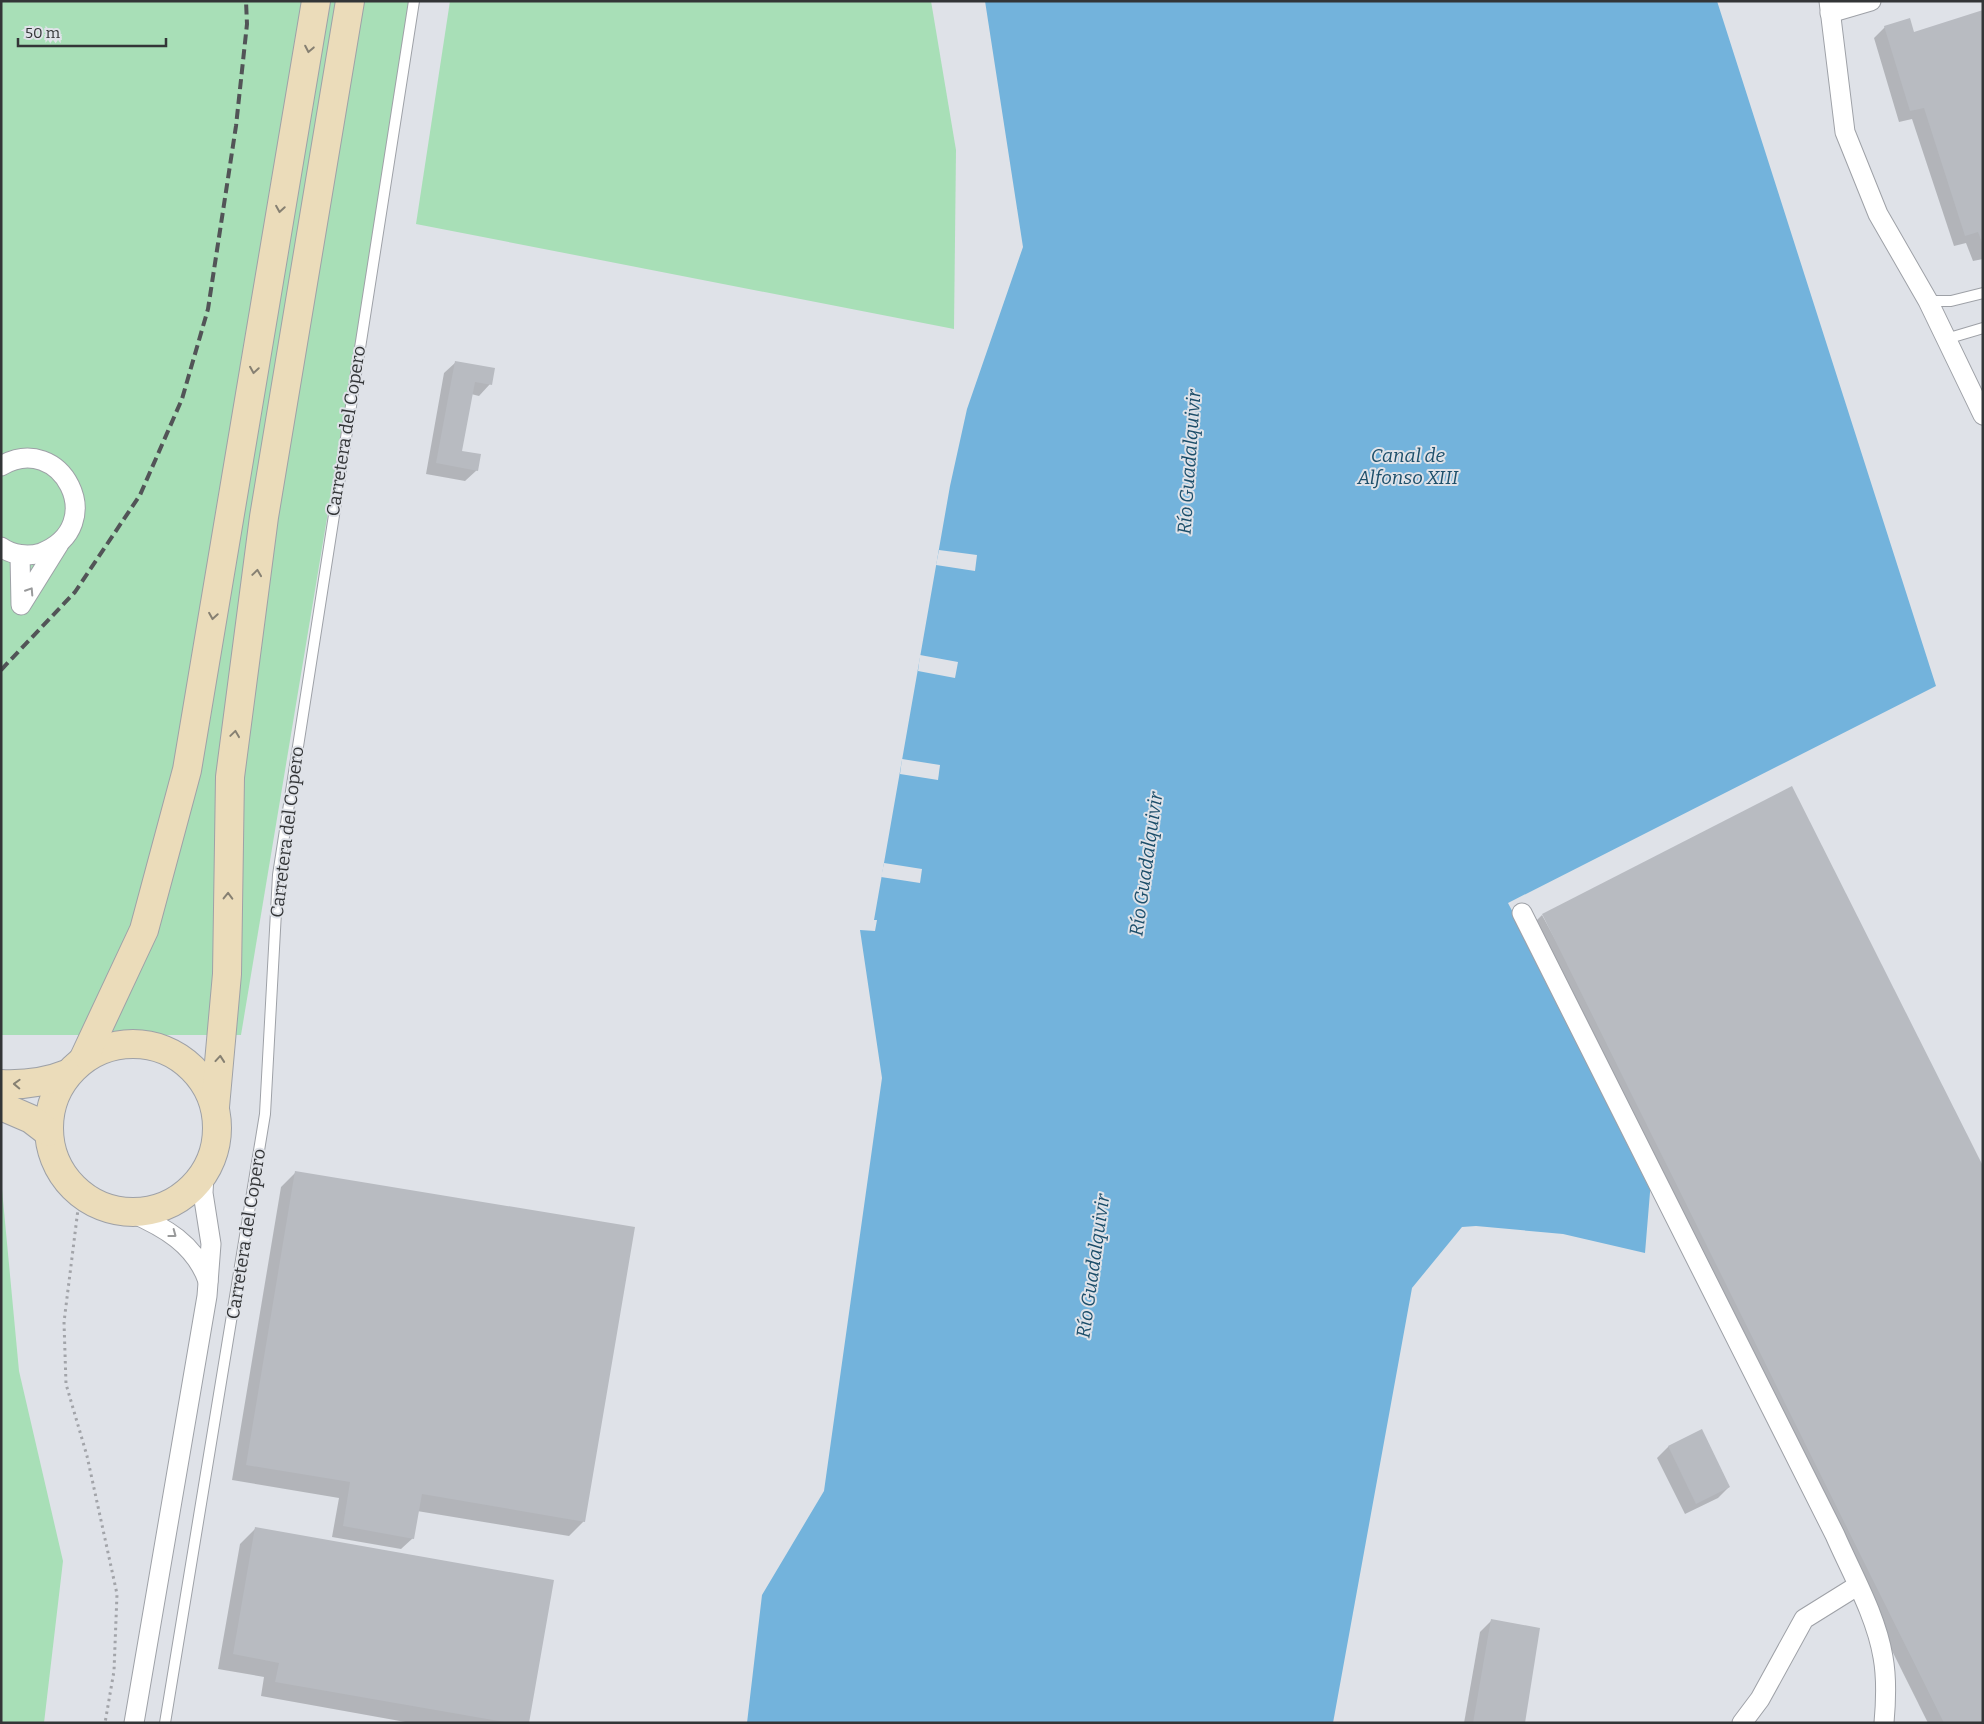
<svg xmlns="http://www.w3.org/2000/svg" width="1984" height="1724" viewBox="0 0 1984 1724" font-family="Bitter,serif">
<rect width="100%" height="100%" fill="#dfe2e8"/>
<g fill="#a8dfb7">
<polygon points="1,1 413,1 241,1035 1,1035"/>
<polygon points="450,1 931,1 956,150 954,329 416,224"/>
<polygon points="1,1179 19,1371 63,1561 44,1723 1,1723"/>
</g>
<polygon fill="#73b3dc" points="985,1 1717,1 1936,686 1508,903 1588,1057 1653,1156 1645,1253 1563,1234 1476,1226 1462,1227 1412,1288 1333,1723 747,1723 762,1595 824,1491 882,1078 860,930 875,931 877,920 874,920 950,486 967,409 1023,247"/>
<g fill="#dfe2e8">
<polygon points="939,550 977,555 975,571 936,565"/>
<polygon points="920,655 958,662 955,678 918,671"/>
<polygon points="902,759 940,765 938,780 900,774"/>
<polygon points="884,863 922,869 920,883 881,877"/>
</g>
<g fill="#0003">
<polygon points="1983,11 1983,259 1973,261 1966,243 1954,246 1912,119 1899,122 1874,38 1885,27 1913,34"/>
<polygon points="456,362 490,384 479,396 471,394 461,452 477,470 465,481 426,474 444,373"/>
<polygon points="1542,915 1983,1723 1928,1723 1531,926"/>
<polygon points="296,1172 584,1521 569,1536 417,1511 413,1538 401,1549 332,1537 339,1498 232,1480 281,1187"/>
<polygon points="1701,1431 1729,1487 1718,1498 1685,1514 1657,1458 1668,1447"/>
<polygon points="255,1529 527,1723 411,1723 261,1696 264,1677 218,1669 240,1544"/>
<polygon points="1491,1621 1523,1723 1464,1723 1480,1632"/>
</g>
<g fill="#b8bbc1">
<polygon points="1983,10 1983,245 1978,232 1965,236 1924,108 1910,111 1884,26 1910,18 1914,32"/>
<polygon points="455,361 495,368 492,385 475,382 462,451 481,454 478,471 436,463"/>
<polygon points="1792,786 1983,1166 1983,1723 1944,1723 1542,914"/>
<polygon points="295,1171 635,1227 585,1522 422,1494 414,1539 343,1526 350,1482 246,1465"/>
<polygon points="1702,1429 1730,1487 1696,1504 1668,1446"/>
<polygon points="255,1527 554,1580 529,1723 510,1723 275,1682 279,1663 233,1654"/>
<polygon points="1491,1619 1540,1628 1525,1723 1473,1723"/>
</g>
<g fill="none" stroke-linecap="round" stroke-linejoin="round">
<g stroke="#9ea1a7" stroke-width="12">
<g id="lane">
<polyline points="1928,301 1951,301 1983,293"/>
<polyline points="1946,339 1983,328"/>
<polyline points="165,1723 265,1114 278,875 414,1"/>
</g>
</g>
<g stroke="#9ea1a7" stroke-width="21">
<g id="street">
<polyline points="1829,1 1845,132 1878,214 1928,301 1983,415"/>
<polyline points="1830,13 1871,1"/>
<path d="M1,466C61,430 111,526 41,553C28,557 12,555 1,547"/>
<polyline points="20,555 21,605 59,544"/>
<path d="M1522,913L1835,1535C1852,1574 1876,1615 1883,1657C1887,1679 1886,1701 1884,1723"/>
<path d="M130,1212C164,1227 195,1244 208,1281"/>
<polyline points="134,1723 207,1296 211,1244 203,1193 204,1175"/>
<polyline points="1742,1723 1760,1699 1804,1619 1857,1586"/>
</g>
</g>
<g stroke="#9ea1a7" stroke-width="30">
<g id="secondary">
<circle cx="133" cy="1128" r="84"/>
<polyline points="84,1058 144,930 187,770 316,1"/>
<path d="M1,1084C25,1085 45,1083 67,1074"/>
<polyline points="1,1106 31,1119 48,1132"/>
<polyline points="215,1107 227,974 230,777 264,517 350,1"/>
</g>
</g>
<polyline stroke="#a2a4a9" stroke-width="3" stroke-dasharray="2.5 4" stroke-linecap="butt" points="80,1193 64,1322 66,1384 87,1456 117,1594 114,1671 105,1723"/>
<use href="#lane" stroke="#fff" stroke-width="10"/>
<use href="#street" stroke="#fff" stroke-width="19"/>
<use href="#secondary" stroke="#ebdcba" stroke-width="28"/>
<polyline stroke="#525457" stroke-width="4" stroke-dasharray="10 5" stroke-linecap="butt" points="1,670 75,592 140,495 182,399 208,309 236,126 247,24 246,1"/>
</g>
<defs><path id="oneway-chevron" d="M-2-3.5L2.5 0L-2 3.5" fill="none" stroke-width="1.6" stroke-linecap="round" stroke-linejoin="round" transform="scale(1.25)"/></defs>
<g stroke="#868072">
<use href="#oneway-chevron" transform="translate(309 49) rotate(101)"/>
<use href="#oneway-chevron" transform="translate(280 209) rotate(99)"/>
<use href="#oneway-chevron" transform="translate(254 370) rotate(99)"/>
<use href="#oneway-chevron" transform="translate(257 573) rotate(-82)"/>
<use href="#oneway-chevron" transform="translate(213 616) rotate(99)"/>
<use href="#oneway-chevron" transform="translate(235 734) rotate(-82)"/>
<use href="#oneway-chevron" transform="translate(228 896) rotate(-89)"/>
<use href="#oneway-chevron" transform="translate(220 1059) rotate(-85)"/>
<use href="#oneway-chevron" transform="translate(17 1084) rotate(-178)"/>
</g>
<g stroke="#999a9b">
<use href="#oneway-chevron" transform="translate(30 591) rotate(-57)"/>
<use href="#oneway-chevron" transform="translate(173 1234) rotate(37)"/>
</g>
<g text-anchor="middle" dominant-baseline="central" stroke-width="4" stroke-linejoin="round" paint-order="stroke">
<g font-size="18" fill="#333537" stroke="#dfe2e8">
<text transform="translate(346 431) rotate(-81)">Carretera del Copero</text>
<text transform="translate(287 832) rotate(-83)">Carretera del Copero</text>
<text transform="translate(246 1234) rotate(-81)">Carretera del Copero</text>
</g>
<g font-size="19" font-style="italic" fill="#1c4e6a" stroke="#dfe2e8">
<text x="1408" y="455">Canal de<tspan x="1408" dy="22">Alfonso XIII</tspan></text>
<text transform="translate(1189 462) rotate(-86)">Río Guadalquivir</text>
<text transform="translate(1146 864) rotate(-82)">Río Guadalquivir</text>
<text transform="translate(1093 1266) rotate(-82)">Río Guadalquivir</text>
</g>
</g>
<rect width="1984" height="1724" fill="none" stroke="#333537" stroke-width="5"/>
<path d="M18 38v8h148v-8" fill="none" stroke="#333537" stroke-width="2.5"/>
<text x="25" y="38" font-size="15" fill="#333537" stroke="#dfe2e8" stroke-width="4" paint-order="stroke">50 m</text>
</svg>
